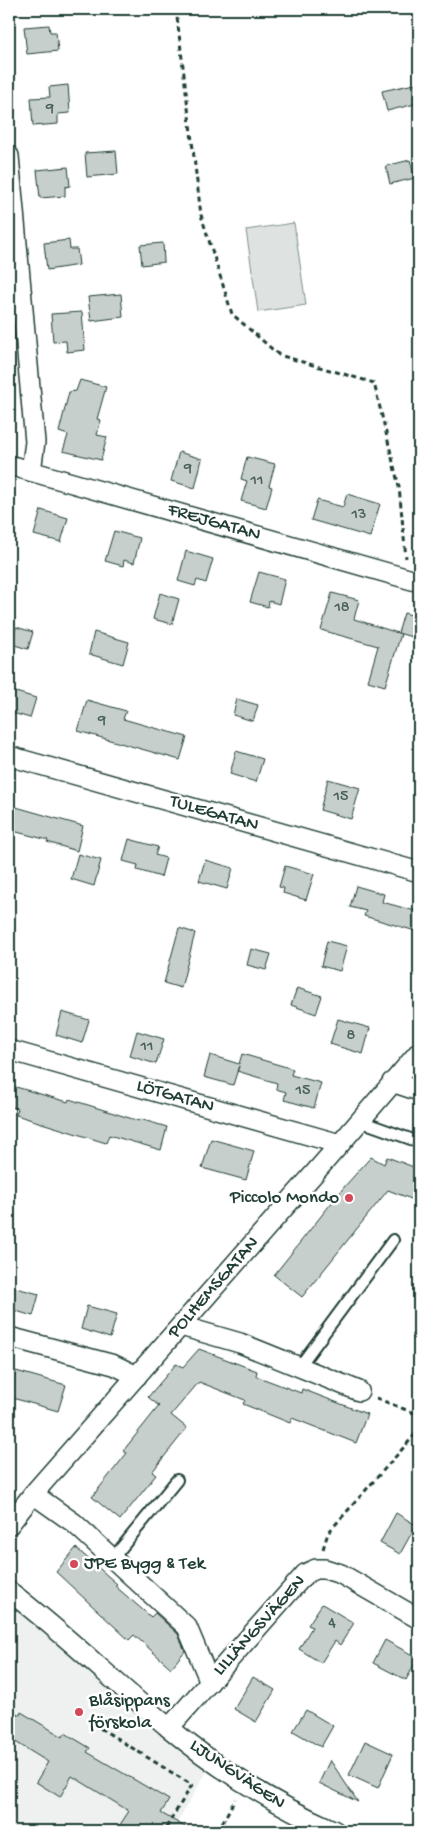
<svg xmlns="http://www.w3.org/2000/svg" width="428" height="1840" viewBox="0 0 428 1840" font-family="'Gochi Hand',sans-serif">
<rect width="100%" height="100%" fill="#fff"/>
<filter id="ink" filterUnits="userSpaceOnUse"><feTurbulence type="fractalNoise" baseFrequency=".02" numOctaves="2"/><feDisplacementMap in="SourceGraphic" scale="10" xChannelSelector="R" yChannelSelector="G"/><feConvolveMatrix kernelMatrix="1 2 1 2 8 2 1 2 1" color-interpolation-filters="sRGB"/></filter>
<g filter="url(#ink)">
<polygon fill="#eef1f0" points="9,1591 213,1761 172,1831 9,1831"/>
<polygon fill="#dee3e2" stroke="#7e908b" points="294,223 306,305 258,312 246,230"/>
<g fill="#c7cfcc" stroke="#1f3d34">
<polygon points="49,25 50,32 56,32 58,51 27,54 24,27"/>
<polygon points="419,83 419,103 387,111 382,91"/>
<polygon points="68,85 70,113 58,114 58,124 33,126 31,98 50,97 49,87"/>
<polygon points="116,151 118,174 87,177 85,153"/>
<polygon points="410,160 415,178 390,184 386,166"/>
<polygon points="68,167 70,186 65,187 65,196 40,198 37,170"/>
<polygon points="69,240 70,249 77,249 79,265 47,270 44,243"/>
<polygon points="163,243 164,262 142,265 140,245"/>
<polygon points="121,294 123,317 91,321 88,297"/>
<polygon points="82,312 85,350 67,352 66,341 53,342 51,314"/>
<polygon points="80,380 106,387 97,419 101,420 97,435 107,437 101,460 63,451 68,435 59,432 69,392 76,391"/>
<polygon points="179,452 202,459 195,488 171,481"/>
<polygon points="247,457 275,464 269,486 272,487 266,508 241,501 247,481 241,479"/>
<polygon points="347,494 380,504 370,537 311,520 317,500 343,507"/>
<polygon points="41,510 68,518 61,542 34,535"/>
<polygon points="114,531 140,538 134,563 124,560 123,566 105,561"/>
<polygon points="186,551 213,559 206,583 197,580 195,586 178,581"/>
<polygon points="259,572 285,579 279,604 269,601 268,607 250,602"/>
<polygon points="160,593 179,599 172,624 153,619"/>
<polygon points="332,593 359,600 354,619 401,634 385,686 368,681 378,646 321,630"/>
<polygon points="404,613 419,617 419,639 398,633"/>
<polygon points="16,627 33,632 28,649 11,644"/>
<polygon points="94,632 129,642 123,664 89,654"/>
<polygon points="9,690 36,698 30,718 9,712"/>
<polygon points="237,699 258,705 253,721 233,715"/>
<polygon points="87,700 126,711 123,719 187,737 180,760 78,731"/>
<polygon points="236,751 263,759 256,782 230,774"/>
<polygon points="328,779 360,788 351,819 320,810"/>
<polygon points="9,805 83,826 77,851 47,842 48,840 9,830"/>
<polygon points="129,839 158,847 155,855 166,858 161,877 137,870 138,865 123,861"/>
<polygon points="78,854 101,860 94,886 71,879"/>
<polygon points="205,860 233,868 227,889 199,881"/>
<polygon points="285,866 314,874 306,900 283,893 284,888 279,887"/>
<polygon points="356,886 384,894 382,902 419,912 419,932 364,916 366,911 350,907"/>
<polygon points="179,928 195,933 181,988 164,983"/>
<polygon points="327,941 347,946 340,971 321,966"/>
<polygon points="251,949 271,954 266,970 247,965"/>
<polygon points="297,988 322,996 316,1014 291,1005"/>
<polygon points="62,1012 89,1020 82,1043 56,1035"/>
<polygon points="338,1019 370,1028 363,1054 330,1044"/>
<polygon points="137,1031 164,1039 156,1064 130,1056"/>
<polygon points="242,1054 293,1069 291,1075 321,1083 314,1108 284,1100 286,1092 276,1089 277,1083 237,1071 239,1066 233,1085 204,1077 210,1055 239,1064"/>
<polygon points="9,1085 68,1102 69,1099 139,1121 140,1119 167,1127 161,1150 109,1135 106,1143 16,1115 18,1109 9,1106"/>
<polygon points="211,1139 254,1151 246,1180 202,1168"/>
<polygon points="371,1157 384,1164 387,1157 419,1169 419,1202 388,1190 302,1297 274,1275 345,1186"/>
<polygon points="12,1287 39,1294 33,1316 9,1309 9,1300"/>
<polygon points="87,1306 117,1314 110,1338 81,1329"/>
<polygon points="199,1349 257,1371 256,1376 301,1393 302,1389 367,1414 356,1443 292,1418 290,1423 243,1404 245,1400 199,1382 171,1415 187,1428 152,1472 156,1475 120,1520 92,1497 127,1453 123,1451 159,1406 148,1397 176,1364 183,1367"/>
<polygon points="16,1371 66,1385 58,1411 9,1397"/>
<polygon points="396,1513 416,1525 400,1554 380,1543"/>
<polygon points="76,1548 117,1584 115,1586 151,1617 155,1613 178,1634 185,1651 171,1668 134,1635 129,1640 56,1572"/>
<polygon points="322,1604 354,1623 340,1645 335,1641 321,1663 299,1649 312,1627 308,1625"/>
<polygon points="385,1640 418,1658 406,1680 373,1663"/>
<polygon points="253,1677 275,1690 256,1722 234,1709"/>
<polygon points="9,1709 20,1715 21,1712 63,1737 65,1733 90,1748 87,1752 169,1800 161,1813 192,1831 116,1831 129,1811 72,1776 60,1797 36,1782 48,1762 9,1738"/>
<polygon points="306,1710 333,1726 321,1747 293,1731"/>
<polygon points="365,1741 393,1754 378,1788 349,1775"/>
<polygon points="330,1760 358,1802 319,1783"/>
</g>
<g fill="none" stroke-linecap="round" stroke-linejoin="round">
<g stroke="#1f3d34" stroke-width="14">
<g id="service">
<polyline points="360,1121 419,1142"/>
<polyline points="299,1367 393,1240"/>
<polyline points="113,1558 177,1480"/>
</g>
</g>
<g stroke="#1f3d34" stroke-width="22">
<g id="minor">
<polyline points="9,156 35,442 31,471"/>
<polyline points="9,465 419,582"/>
<polyline points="9,756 419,872"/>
<polyline points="9,1050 340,1144"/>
<polyline points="392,1082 419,1091"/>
<polyline points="181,1326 240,1343 359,1391"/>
<polyline points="9,1337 114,1365 137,1376"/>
<polyline points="33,1494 74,1523 187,1627 210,1682"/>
<polyline points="9,1525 33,1494 340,1144 419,1052"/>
<path d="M9,1591C64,1633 114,1682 168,1727C219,1770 274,1804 335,1831"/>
<polyline points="169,1728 305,1574 316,1569 325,1569 341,1574 419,1619"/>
</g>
</g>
<g stroke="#1f3d34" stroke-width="3" stroke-dasharray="5 4" stroke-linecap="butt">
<polyline points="176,9 201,215 232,314 279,355 374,383 399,487 406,558"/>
<polyline points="376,1398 419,1415"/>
<polyline points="323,1549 328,1533 419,1430"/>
<polyline points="100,1728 192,1785 164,1831"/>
<polyline points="218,1831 235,1799"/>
</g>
<use href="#service" stroke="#fff" stroke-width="10"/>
<use href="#minor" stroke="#fff" stroke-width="19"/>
</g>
</g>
<g fill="#d1495b" stroke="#fff" stroke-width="2">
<circle cx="349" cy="1198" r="5"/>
<circle cx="74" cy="1564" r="5"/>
<circle cx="79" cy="1712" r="5"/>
</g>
<g text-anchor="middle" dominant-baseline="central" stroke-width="5" stroke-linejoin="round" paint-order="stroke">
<g font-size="16" fill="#49625a">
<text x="50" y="109">9</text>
<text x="188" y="469">9</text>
<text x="257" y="481">11</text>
<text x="359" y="515">13</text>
<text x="342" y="608">18</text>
<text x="102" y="721">9</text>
<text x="341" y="797">15</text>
<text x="351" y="1036">8</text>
<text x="147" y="1047">11</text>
<text x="303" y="1091">15</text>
<text x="332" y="1624">4</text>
</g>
<g font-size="19" fill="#1f3d34" stroke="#fff">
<text transform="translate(214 523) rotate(16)">FREJGATAN</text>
<text transform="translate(214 814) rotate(16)">TULEGATAN</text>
<text transform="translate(175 1097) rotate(16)">LÖTGATAN</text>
<text transform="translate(214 1288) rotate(-49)">POLHEMSGATAN</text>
<text transform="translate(260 1626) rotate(-48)">LILLÄNGSVÄGEN</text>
<text transform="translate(237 1775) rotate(34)">LJUNGVÄGEN</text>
</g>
<g font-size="19" fill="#1f3d34" stroke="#fff" text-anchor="start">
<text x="339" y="1198" text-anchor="end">Piccolo Mondo</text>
<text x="84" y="1564">JPE Bygg &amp; Tek</text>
<text x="89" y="1701">Blåsippans<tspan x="89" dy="22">förskola</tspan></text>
</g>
</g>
<rect width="428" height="1840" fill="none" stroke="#fff" stroke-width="30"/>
<rect x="15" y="15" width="398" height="1810" fill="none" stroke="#1f3d34" stroke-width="2" filter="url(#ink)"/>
</svg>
